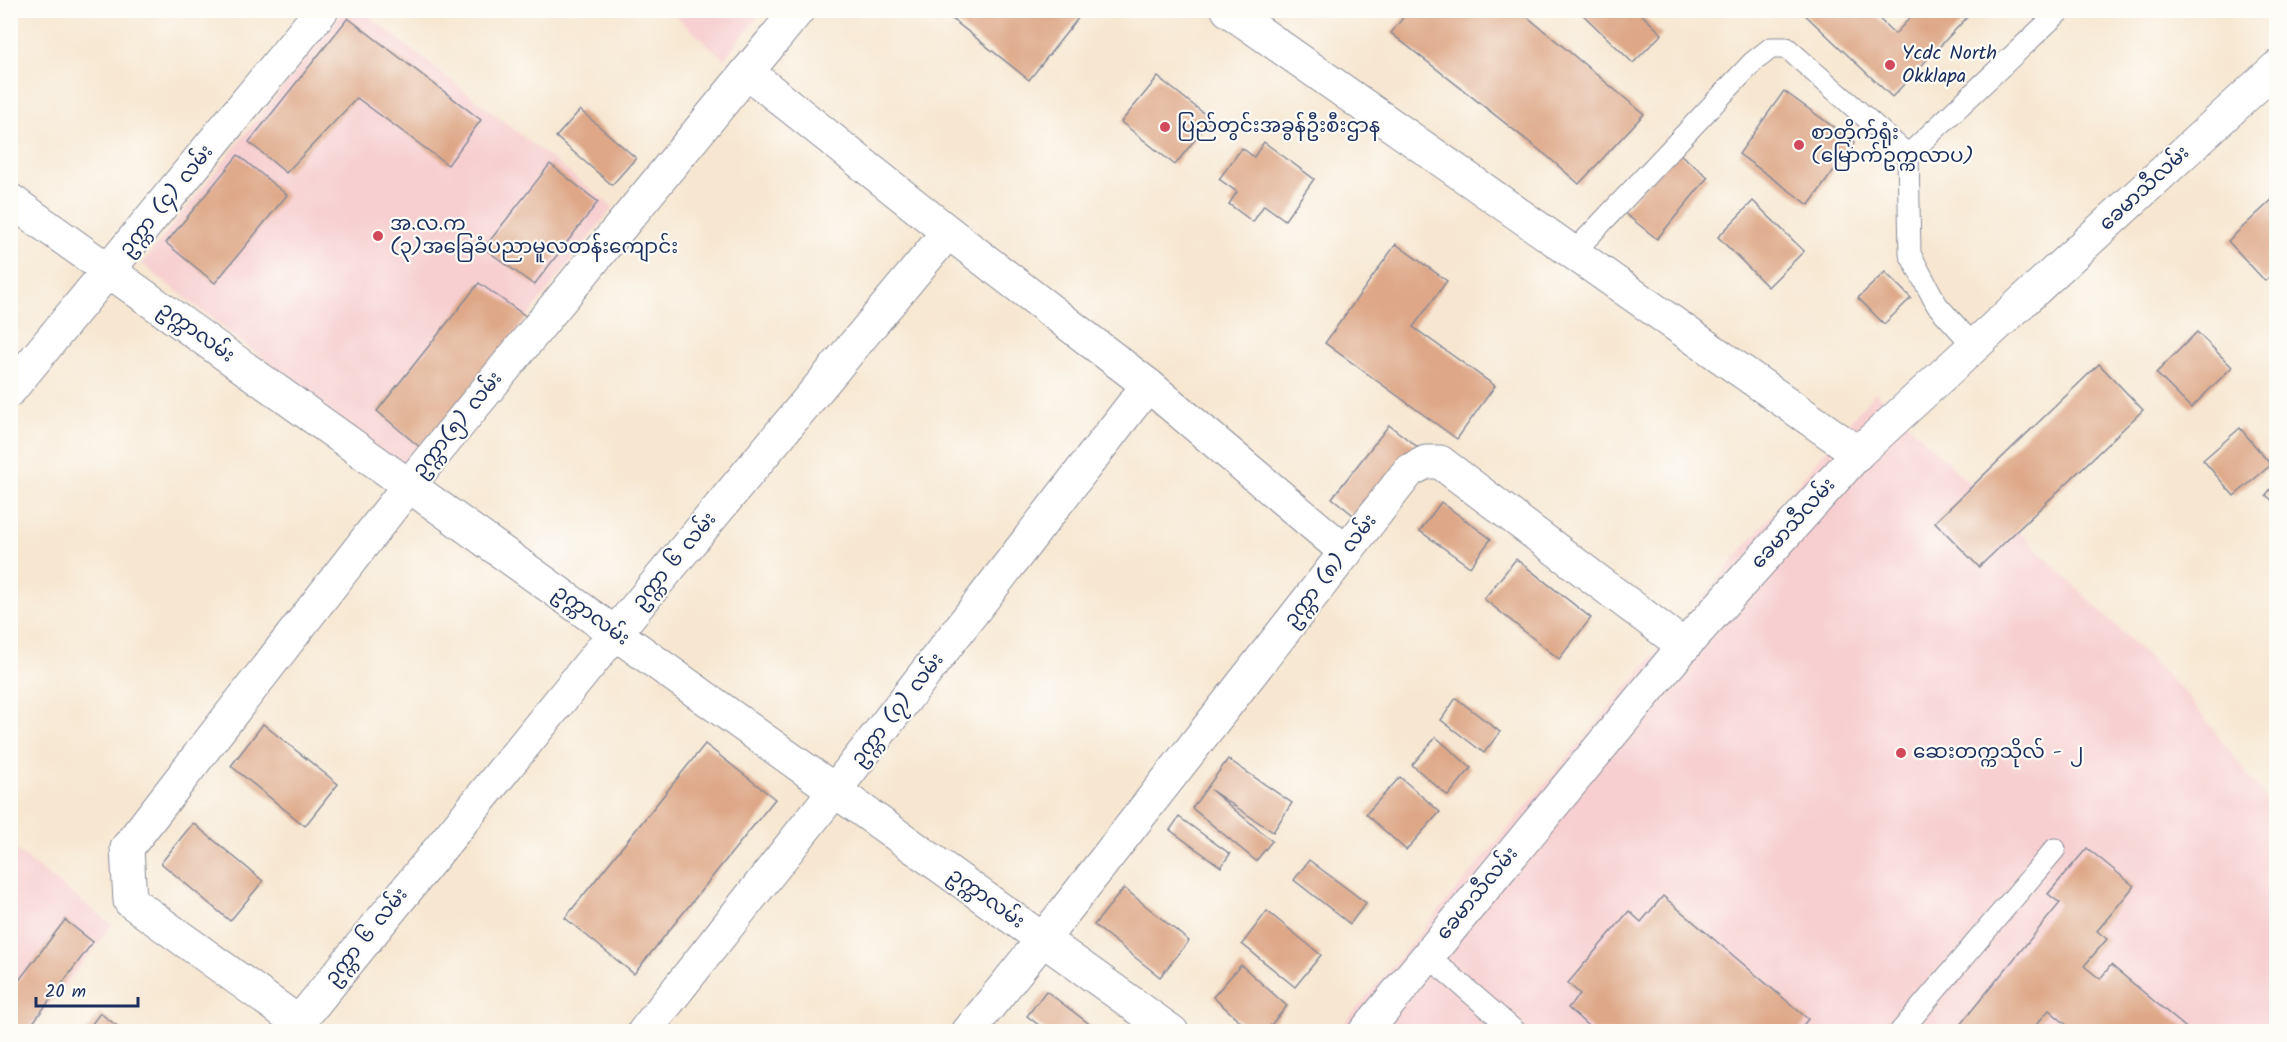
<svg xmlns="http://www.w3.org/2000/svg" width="2287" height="1042" viewBox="0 0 2287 1042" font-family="Kalam,'Noto Sans Myanmar',sans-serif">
<rect width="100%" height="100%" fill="#fdfcf7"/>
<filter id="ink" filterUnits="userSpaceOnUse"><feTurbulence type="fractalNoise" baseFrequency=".0167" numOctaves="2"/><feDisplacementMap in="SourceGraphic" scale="12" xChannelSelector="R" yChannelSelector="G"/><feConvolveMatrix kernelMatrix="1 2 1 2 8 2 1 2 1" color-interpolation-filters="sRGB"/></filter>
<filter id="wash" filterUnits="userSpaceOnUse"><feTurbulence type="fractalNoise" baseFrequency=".008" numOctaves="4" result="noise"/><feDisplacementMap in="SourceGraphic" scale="24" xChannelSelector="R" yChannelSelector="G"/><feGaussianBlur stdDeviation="1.35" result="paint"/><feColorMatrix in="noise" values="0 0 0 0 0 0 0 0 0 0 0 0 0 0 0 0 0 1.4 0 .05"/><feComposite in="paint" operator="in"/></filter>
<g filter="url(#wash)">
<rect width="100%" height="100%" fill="#f7e7d2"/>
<g fill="#f7cfd0">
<polygon points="343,11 362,11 613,207 407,471 142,264"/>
<polygon points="670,11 763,11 724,59"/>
<polygon points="1875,392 2186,694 2276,812 2276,1031 1337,1032"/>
<polygon points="10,846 112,925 29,1031 11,1031"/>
</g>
<g id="blocks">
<g fill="#dea888">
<polygon points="957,10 1081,10 1083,12 1029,80 951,18"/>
<polygon points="1409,10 1519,10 1644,114 1579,184 1547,156 1391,33"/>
<polygon points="1578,10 1637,10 1662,34 1633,63"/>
<polygon points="1800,10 1870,10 1895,34 1917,10 1974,10 1892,97"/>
<polygon points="348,18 481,120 448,165 357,98 286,173 249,142"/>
<polygon points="1158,77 1211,119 1175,165 1121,122"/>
<polygon points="1784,91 1854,142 1809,205 1739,154"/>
<polygon points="580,110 636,158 612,185 556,137"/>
<polygon points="1264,142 1314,179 1285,220 1264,205 1253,222 1229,204 1237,192 1219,179 1242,148 1254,157"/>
<polygon points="1675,150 1708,177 1657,239 1623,212"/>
<polygon points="238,155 287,195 215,283 166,243"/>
<polygon points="550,164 598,202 534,285 484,248"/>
<polygon points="2276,196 2276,270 2265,281 2228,241"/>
<polygon points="1753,201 1804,251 1768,287 1718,237"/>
<polygon points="1396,244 1447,281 1413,327 1495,386 1457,439 1325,343"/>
<polygon points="1885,272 1911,298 1884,324 1858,298"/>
<polygon points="479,283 527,317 423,450 377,411"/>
<polygon points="2197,332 2232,367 2191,408 2156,373"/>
<polygon points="2099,364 2143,410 1979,567 1935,522"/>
<polygon points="1389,425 1420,449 1362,522 1332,498"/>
<polygon points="2240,428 2271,465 2234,496 2203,460"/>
<polygon points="2276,482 2276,504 2266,495"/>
<polygon points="1441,502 1491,539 1470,567 1420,531"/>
<polygon points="1516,559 1591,618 1559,659 1484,599"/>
<polygon points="1456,698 1500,732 1484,753 1441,720"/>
<polygon points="263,724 338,784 305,826 231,766"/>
<polygon points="1436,737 1471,768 1448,796 1412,765"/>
<polygon points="705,744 775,799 634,974 565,918"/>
<polygon points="1228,759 1292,803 1273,832 1211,790 1272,841 1256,861 1192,808"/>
<polygon points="1400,777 1440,812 1406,850 1366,814"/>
<polygon points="1179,817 1230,854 1221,867 1170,830"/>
<polygon points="193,823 263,881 230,921 161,863"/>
<polygon points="2087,848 2134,886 2097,931 2107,939 2084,966 2100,979 2111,965 2191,1032 2075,1032 2049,1010 2030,1032 1954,1032 2060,903 2048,894"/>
<polygon points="1309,860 1366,903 1350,924 1294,880"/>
<polygon points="1124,888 1189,941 1160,977 1094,925"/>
<polygon points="1663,896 1808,1019 1798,1032 1595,1032 1568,1008 1580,994 1568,983 1629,911 1641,922"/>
<polygon points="1267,911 1321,955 1295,987 1242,944"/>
<polygon points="65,920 93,942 26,1032 10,1032 10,992"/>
<polygon points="1241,965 1287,1006 1265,1032 1252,1032 1213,997"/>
<polygon points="1046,991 1100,1032 1048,1032 1027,1016"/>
<polygon points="100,1013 125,1032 86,1032"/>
</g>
</g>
</g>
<g filter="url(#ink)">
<use href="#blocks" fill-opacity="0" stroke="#898b98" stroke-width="1.5"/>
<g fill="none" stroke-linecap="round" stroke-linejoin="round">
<g stroke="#898b98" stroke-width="23">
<g id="service">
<polyline points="1908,155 1910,254 1937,305 1974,346"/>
<polyline points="1572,254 1753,62 1771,48 1787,48 1908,155 2061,10"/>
<polyline points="1427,955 1516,1032"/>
<polyline points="1900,1032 2055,849"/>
</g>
</g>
<g stroke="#898b98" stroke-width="35">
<g id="minor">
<polyline points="1228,10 1858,453"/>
<polyline points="747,72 948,232 1148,385 1346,552"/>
<polyline points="10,200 1172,1032"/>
<polyline points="10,390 322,10"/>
<polyline points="298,1022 130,901 127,848 409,485 798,10"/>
<polyline points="291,1032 615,633 948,232"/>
<polyline points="644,1032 835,790 1148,385"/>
<polyline points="968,1032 1043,939 1409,471 1426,462 1440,462 1684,646"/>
</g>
</g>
<g stroke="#898b98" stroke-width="35">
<polyline id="secondary" points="1365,1032 1684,646 1858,453 2276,68"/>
</g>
<use href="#service" stroke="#fff" stroke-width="21"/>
<use href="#minor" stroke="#fff" stroke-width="33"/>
<use href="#secondary" stroke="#fff" stroke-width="33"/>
</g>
</g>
<g fill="#d1495b" stroke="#fdfcf7" stroke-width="2">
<circle cx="1890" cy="65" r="6"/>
<circle cx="1165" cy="127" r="6"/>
<circle cx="1799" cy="145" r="6"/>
<circle cx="378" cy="236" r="6"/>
<circle cx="1901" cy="753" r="6"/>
</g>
<g text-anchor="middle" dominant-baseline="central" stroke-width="4.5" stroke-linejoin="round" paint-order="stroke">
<g font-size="20" fill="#1b2f5e" stroke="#fdfcf7" text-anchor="start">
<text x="1902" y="54">Ycdc North<tspan x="1902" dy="23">Okklapa</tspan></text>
<text x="1177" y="127">ပြည်တွင်းအခွန်ဦးစီးဌာန</text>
<text x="1811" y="134">စာတိုက်ရုံး<tspan x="1811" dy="23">(မြောက်ဥက္ကလာပ)</tspan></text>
<text x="390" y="225">အ.လ.က<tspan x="390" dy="23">(၃)အခြေခံပညာမူလတန်းကျောင်း</tspan></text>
<text x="1913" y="753">ဆေးတက္ကသိုလ် - ၂</text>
</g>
<g font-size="20" fill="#1b2f5e" stroke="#fdfcf7">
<text transform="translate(2145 189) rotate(-43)">ခေမာသီလမ်း</text>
<text transform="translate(167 201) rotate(-51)">ဥက္ကာ (၄) လမ်း</text>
<text transform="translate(196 333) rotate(36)">ဥက္ကာလမ်း</text>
<text transform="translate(458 425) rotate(-51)">ဥက္ကာ(၅) လမ်း</text>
<text transform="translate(1794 524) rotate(-48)">ခေမာသီလမ်း</text>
<text transform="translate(675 561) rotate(-50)">ဥက္ကာ ၆ လမ်း</text>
<text transform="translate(1331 571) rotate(-52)">ဥက္ကာ (၈) လမ်း</text>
<text transform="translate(591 616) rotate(36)">ဥက္ကာလမ်း</text>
<text transform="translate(898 710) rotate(-52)">ဥက္ကာ (၇) လမ်း</text>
<text transform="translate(1478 894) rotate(-50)">ခေမာသီလမ်း</text>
<text transform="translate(986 899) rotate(36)">ဥက္ကာလမ်း</text>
<text transform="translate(367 937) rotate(-51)">ဥက္ကာ ၆ လမ်း</text>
</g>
</g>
<rect width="2287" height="1042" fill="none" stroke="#fdfcf7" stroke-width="36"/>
<path d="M36 997v9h102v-9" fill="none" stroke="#1b2f5e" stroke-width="3"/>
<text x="45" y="997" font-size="18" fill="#1b2f5e" stroke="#fdfcf7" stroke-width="4.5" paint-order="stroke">20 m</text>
</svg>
